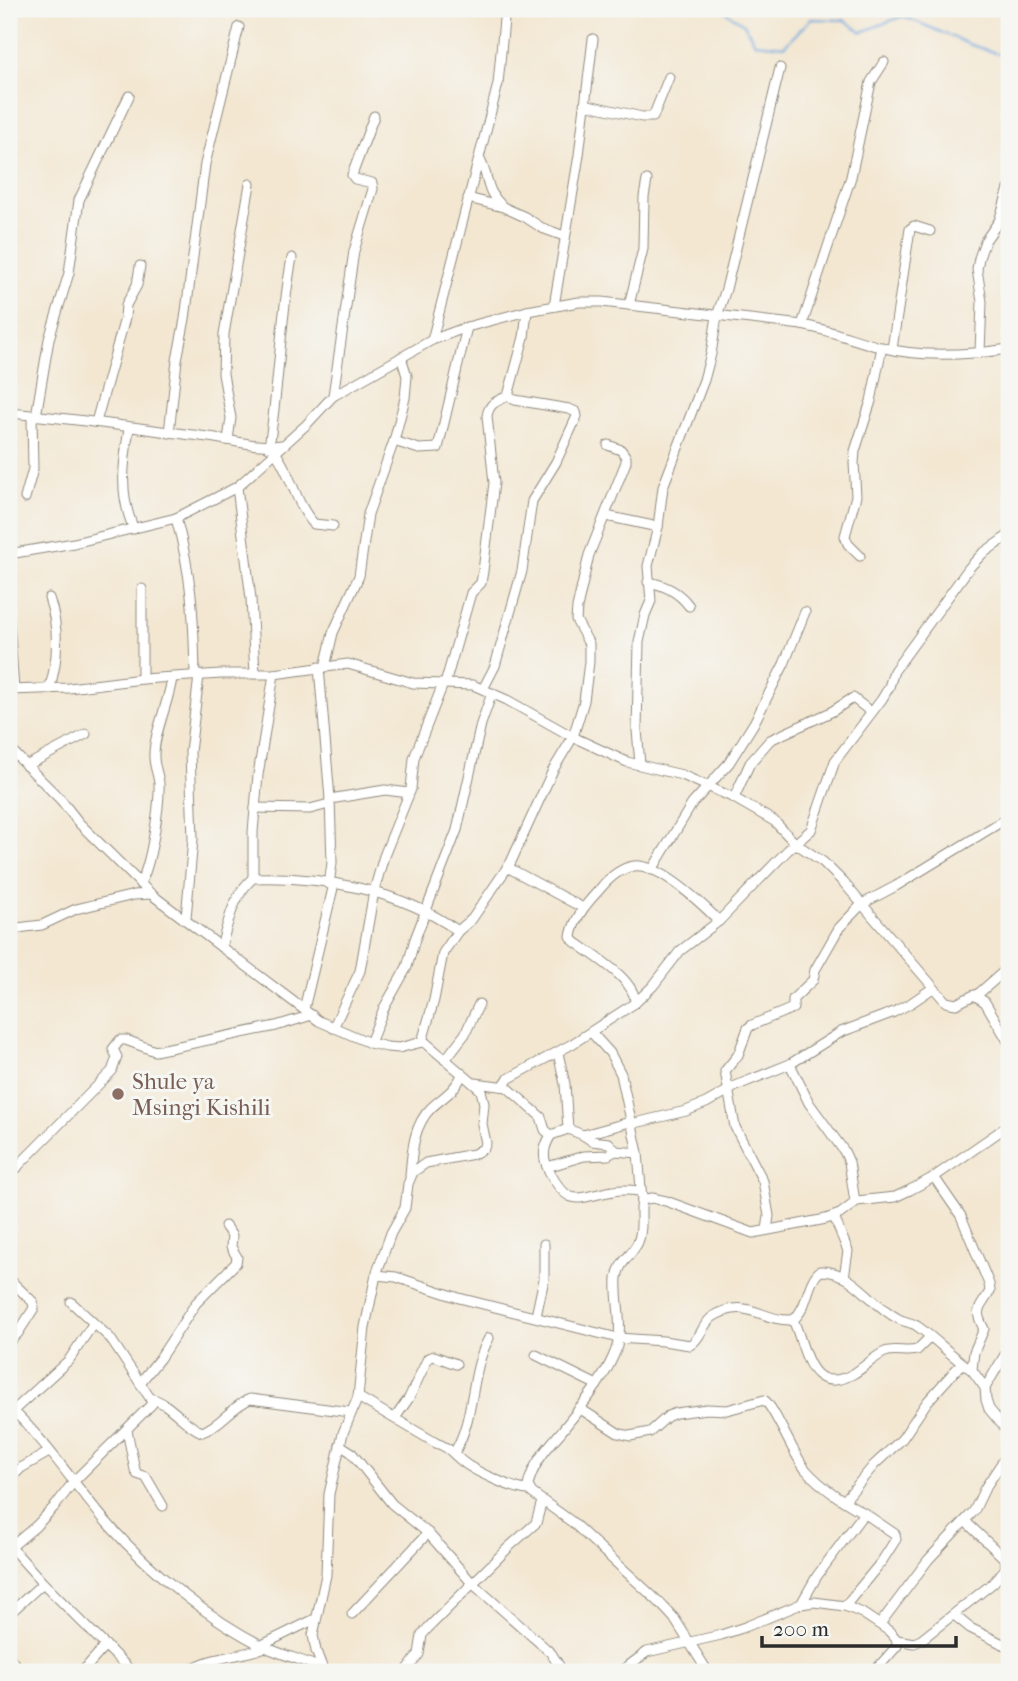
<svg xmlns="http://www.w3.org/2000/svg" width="1018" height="1681" viewBox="0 0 1018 1681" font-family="'IM FELL French Canon',serif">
<rect width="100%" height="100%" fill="#f6f6f2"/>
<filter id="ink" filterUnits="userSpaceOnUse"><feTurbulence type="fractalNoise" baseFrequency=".0143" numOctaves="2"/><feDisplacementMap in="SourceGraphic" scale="14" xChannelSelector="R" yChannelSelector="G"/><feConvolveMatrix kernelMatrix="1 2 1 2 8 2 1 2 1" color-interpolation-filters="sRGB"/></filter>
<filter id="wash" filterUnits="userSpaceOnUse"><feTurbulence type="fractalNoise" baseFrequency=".00686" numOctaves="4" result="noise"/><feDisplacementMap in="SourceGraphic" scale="28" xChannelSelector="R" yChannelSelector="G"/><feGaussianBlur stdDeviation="1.57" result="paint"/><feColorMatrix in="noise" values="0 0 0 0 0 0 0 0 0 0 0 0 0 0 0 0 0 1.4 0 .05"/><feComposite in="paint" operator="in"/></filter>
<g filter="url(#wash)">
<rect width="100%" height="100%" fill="#f3e7d2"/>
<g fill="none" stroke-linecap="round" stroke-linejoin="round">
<polyline stroke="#6ea8de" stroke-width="2" points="721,9 744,24 755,43 784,46 811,19 844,20 862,32 903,16 971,45 1009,57"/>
</g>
</g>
<g filter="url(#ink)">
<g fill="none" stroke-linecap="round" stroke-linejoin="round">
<g stroke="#8f897e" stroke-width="11">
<g id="minor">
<polyline points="584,104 642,117 653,117 669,77"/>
<path d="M479,158C490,177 484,189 502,206"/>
<polyline points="468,198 503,207 525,217 542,228 564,236"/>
<polyline points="9,271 12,258"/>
<polyline points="629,305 643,249 644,197 647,180"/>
<polyline points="554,306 579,155 593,39"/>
<polyline points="802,325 851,177 871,82 884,62"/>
<polyline points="432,340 498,84 505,9"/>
<polyline points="892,349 910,229 914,226 930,231"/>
<polyline points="980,352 982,302 977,269 979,258 985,241 999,221 1009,189"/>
<polyline points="333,396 354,251 373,189 372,183 355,179 352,175 374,116"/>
<path d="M9,413C75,418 141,429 208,437C233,440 257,448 282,445"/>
<polyline points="36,416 49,339 69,273 79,200 129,96"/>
<polyline points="96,422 125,318 126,305 137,285 140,266"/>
<path d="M129,429C123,464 119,496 134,529"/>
<polyline points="169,433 177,360 185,319 205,164 239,27"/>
<polyline points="228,440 231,418 223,374 224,334 250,184"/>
<polyline points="394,441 419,449 438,448 467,327"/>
<path d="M269,447C279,384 280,321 292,258"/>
<path d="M275,452C292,474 294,502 314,524L333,526"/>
<polyline points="237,487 251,599 255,674"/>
<polyline points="25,498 33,469 32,416"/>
<polyline points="606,516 658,527"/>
<path d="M176,518C192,576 194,617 195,676"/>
<path d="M9,554L74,543L176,518L237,487L306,425L333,396L432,340L467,327L527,311L579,302H602L802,325C829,330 854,340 880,347C921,358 968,355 1009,349"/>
<polyline points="860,556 848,544 845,536 856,496 854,463 855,451 871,401 882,347"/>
<path d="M648,582C665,585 679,592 689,606"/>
<polyline points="142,589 142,679"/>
<path d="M49,598C59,627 59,660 49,689"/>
<polyline points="9,621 14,690"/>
<polyline points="319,667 330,799 332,863 329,884"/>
<polyline points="325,667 333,633 359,576 368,514 394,441 405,398 407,376 401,357"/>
<path d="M445,684L471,593L481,583L483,571L494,483L487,416C489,403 497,401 508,396"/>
<polyline points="483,689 495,666 522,571 532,501 556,462 577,416 576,412 569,409 515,400 508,396 524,337 527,311"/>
<polyline points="9,690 69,688 142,679 221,674 274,674 348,664 413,683 473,685 507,700 573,737 627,762 682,775 734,798 774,821 795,843 823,862 844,883 946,1002 956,1004 974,995 985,1002 1009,1043"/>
<polyline points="9,748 61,800 79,823 151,894 319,1021 370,1043 387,1047 399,1048 422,1042 426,1043 481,1090 484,1104 482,1124 486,1143 484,1148 474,1154 426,1163 413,1172 408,1184 405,1208 391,1233 376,1275 365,1327 358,1397 343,1433 329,1494 326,1575 313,1635 316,1651 324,1672"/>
<polyline points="640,764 637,730 639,642 645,615 651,601 648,566 658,527 663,487 704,380 711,354 717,316 726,289 780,68"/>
<polyline points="26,766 86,734"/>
<polyline points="734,798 750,763 770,740 831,712 853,698 871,712"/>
<polyline points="330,799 385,790 409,793"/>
<polyline points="255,808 310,809 329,804"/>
<polyline points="507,867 583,908"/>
<polyline points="652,870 692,804 729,763 754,723 784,664 805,612"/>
<polyline points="253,878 253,832 258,775 274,674"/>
<path d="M140,884C151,865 160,806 159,783C158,774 154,766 154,757C153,735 169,702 172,678"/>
<polyline points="186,918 193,839 190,752 199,676"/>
<polyline points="9,929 42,925 76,909 134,895 151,894"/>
<path d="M221,947C228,923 233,895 253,878C322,875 402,891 458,931"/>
<polyline points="977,995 1009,967"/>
<path d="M635,1003C636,979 592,955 574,941L571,936C575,917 586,904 599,890C608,879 619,868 634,866C659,863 702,904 719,921"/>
<polyline points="304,1009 334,884"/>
<polyline points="333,1028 360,971 374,891 384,856 411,789 414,758 443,684"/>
<polyline points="591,1032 610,1053 621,1074 638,1153 642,1200"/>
<polyline points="422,1042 434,1000 443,953 458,931 472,919 511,862 553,770 573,737 584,701 589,662 589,644 576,620 577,608 589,555 626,462 626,457 621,450 608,445"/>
<polyline points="370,1043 384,1008 407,967 415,939 457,830 481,724 492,693"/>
<polyline points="558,1053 565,1084 568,1129"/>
<polyline points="445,1060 465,1034 479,1004"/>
<polyline points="790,1064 809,1103 844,1151 849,1162 855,1202"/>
<polyline points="475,1083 507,1087 541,1117 545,1130 551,1135 568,1129 583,1135 630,1122"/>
<polyline points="503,1086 508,1079 572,1044 635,1003 653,986 680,951 719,921 788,850 811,830 835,761 882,699 889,687 894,671 969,568 982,554 1009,535"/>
<polyline points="631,1124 686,1111 706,1103 738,1085 790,1064 841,1032 894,1012 911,1003 933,988"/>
<path d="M551,1135C543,1148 542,1157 549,1171C570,1210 578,1197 613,1191C622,1189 631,1190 640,1191"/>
<polyline points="583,1135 592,1141 609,1143 616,1151 638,1153"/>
<polyline points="9,1152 17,1168"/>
<polyline points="547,1167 584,1156 608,1155 615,1151"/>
<polyline points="9,1175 112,1071 117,1057 113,1049 120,1040 126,1040 155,1051 276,1026 312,1015"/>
<path d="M410,1176C412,1152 413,1126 431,1108C443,1097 455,1091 462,1075"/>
<path d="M934,1177L961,1216L989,1284L990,1291C980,1310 973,1308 984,1329L974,1352L972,1370L985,1388L986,1400L989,1409L1009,1433"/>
<polyline points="834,1217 848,1251 844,1277"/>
<polyline points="767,1230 769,1216 763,1181 735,1127 725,1071 738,1055 748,1028 752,1025 793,1008 793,999 813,980 815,970 839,928 862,904 896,886 1009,817"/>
<path d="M376,1275L396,1277L459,1298L618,1338L663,1341L690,1345C702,1338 702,1323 714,1316C748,1296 761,1322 793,1320C809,1307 806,1283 820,1271C853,1270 871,1305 897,1318C903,1322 911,1322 917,1326C936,1339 952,1357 972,1370"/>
<polyline points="9,1279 33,1302 34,1308 18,1333 9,1342"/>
<polyline points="536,1316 544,1279 544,1244"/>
<path d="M793,1320C806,1347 808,1398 853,1374C864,1368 873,1357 885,1352C895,1348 906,1353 917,1350L930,1337"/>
<polyline points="536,1355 597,1385"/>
<polyline points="140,1383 160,1358 196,1303 236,1263 237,1257 231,1247 232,1236 225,1226"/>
<polyline points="985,1388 1009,1348"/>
<path d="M358,1397L436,1443C449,1447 453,1454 463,1462C474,1471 515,1490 528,1490"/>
<path d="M150,1398C171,1403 183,1425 202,1432C221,1425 232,1406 250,1399L350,1412"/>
<path d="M9,1407C47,1441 75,1487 109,1525C150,1571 210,1620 265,1647C285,1656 306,1661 325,1670"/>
<path d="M579,1408L618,1433L630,1436L650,1432L668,1416L676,1413L707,1409L727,1410L764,1400C774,1406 793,1455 806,1470C822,1488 843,1501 864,1513"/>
<polyline points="13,1411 69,1360 93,1324"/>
<polyline points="395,1418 409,1398 428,1358 434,1356 456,1364"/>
<polyline points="127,1430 135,1470 137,1474 146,1477 163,1506"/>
<polyline points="340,1445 351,1452 392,1504 428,1533 472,1583 551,1653 563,1672"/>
<path d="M454,1453C476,1417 469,1374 489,1338"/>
<polyline points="9,1480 21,1468 49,1452"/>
<polyline points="844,1501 874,1465 902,1439 927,1402 962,1363"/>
<polyline points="9,1545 43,1583 132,1672"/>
<polyline points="11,1547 36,1526 56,1505 74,1481 152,1404 150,1398 110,1338 71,1302"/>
<polyline points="801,1604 817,1576 864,1513 895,1534 896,1539 882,1561 845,1606"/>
<polyline points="9,1614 43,1583"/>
<polyline points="352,1614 428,1533"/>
<polyline points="954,1615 970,1628 1009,1647"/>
<polyline points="880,1624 928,1560 974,1511 985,1488 1009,1452"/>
<polyline points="897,1640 914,1643 921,1640 993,1583 1006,1568 1005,1559 965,1521"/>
<polyline points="262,1645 315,1619"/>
<polyline points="9,1657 21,1672"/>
<polyline points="82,1672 106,1645"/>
<path d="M187,1672C211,1655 239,1658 265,1647"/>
<polyline points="406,1672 419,1654 422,1635 428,1628 510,1546 536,1523 542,1501"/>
<polyline points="620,1672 647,1652 721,1635 745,1627 801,1604 814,1602 845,1606 862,1613 889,1631 897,1640 897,1646 874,1672"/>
<path d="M708,1672L674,1618L660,1603L572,1522L532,1493L528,1486C532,1465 547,1448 561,1432C579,1409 601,1384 613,1357C626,1330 615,1304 617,1278C619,1261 632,1256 638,1242C644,1228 639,1213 642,1200L652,1198L666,1201L753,1233L826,1219L840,1214L857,1201L895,1197L910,1190L934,1177L1009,1125"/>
</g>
</g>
<use href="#minor" stroke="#fff" stroke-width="9"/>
</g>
</g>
<circle fill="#8d6e63" stroke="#f6f6f2" stroke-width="2.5" cx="118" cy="1094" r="7"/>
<g text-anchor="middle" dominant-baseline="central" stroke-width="6" stroke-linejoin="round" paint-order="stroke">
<g font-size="23" fill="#785e54" stroke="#f6f6f2" text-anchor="start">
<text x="132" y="1081">Shule ya<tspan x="132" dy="26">Msingi Kishili</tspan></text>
</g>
</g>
<rect width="1018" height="1681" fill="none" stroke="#f6f6f2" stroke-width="35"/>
<path d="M762 1636v10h194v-10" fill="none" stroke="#2b2b2b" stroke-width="3.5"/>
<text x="773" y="1636" font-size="21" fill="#2b2b2b" stroke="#f6f6f2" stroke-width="5" paint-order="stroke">200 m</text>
</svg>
